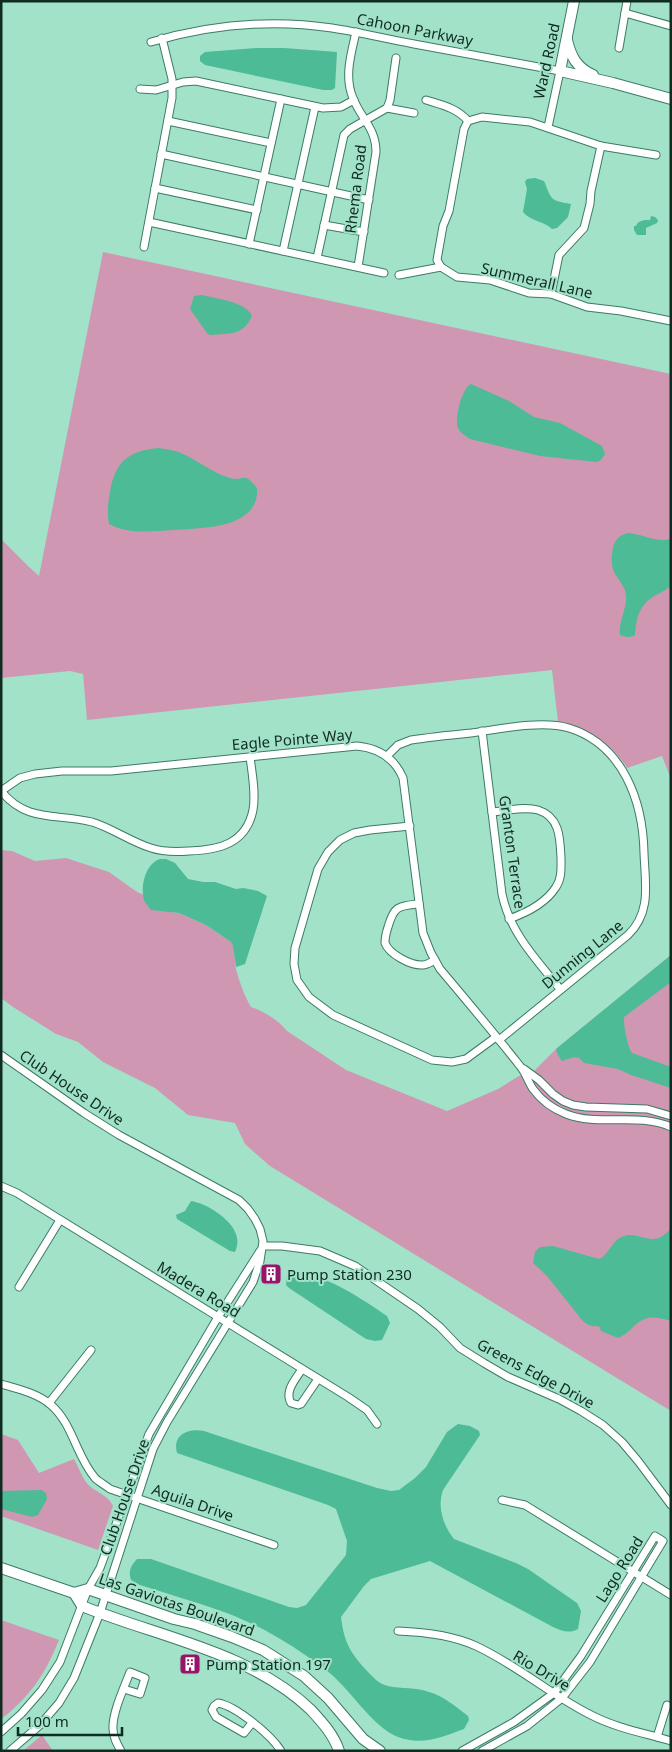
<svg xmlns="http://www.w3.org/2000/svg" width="672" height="1752" viewBox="0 0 672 1752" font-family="'Noto Sans',sans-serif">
<rect width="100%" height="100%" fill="#a1e2c9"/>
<g fill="#d097b3">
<path d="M103,252L671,374V779L662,756L627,768C611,742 587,729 558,722L552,670L87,720L83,674L70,671L1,678V539L29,567L39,576Z"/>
<path d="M1,850L12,851L35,861L66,858L109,872L137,892L144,895V900L171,912L179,913L206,925L231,942C236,949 234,961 236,969C240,983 244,995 251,1007C265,1012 278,1020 287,1031L346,1070L447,1111L498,1089L519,1076L534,1071L556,1049L671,955V1411L270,1166L245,1144L235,1123L188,1115L155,1088L103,1062L78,1042L56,1034L13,1007L1,998Z"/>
<path d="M1,1434L18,1440L39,1473L74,1459C78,1466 81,1475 86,1482C93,1492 108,1494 113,1506L98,1550L1,1516Z"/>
<path d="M1,1620L59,1640C45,1674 31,1696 1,1719Z"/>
<polygon points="42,1735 53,1751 23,1751"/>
</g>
<g fill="#4cbb96">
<polygon points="257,48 284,48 337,52 335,88 332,90 323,90 205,65 200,61 200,56 205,52"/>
<path d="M535,178L544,181C552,200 549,200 571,204L568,217L557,228L552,229C544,221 530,221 523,212L527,189L525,182L527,179Z"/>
<path d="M651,216L655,217L658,220L657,223L646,228V235H637L634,230V226H636C638,220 645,220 650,220Z"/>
<path d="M201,295C214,298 247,302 252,316C243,336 230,333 210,335L207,333L190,309L194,296Z"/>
<path d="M471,384L509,401L534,417L560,423L602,446L605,454L601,460L597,462L540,456L470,439C466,436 461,434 458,428C454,419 462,388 471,384Z"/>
<path d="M158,448C166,449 173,450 181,453C198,460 212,473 230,478C245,482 243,470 257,488C260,529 201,528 174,530C152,531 129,535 109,524C107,512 108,503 110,492C115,462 128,451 158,448Z"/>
<path d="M628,533C642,534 657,543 671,539V586C664,592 656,594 650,599C638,608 636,621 635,635C630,638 626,637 620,635C618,622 627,609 626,596C626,587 618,580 614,572C610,562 611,546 618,538C621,535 625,534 628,533Z"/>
<path d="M160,859H166L175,863L188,879L203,882H215L236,889L243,888L258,891L267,896L245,964L236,967L233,946L231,942L206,925L179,913L151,910C149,907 145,903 144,900C140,886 146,863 160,859Z"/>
<path d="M671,955V982L624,1017C623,1024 628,1048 632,1053L671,1067V1088L631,1075L618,1069L584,1063L579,1058L574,1057L562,1061L558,1055L556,1049Z"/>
<path d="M191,1201C210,1204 248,1228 235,1252L230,1251L177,1219L176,1215L185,1211Z"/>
<path d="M671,1228V1321C653,1316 645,1315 631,1329C627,1333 623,1336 618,1338L601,1331L599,1326C591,1327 587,1325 582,1320L547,1276L533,1263L535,1252L540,1247L553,1246L599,1259C610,1254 612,1239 624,1236C640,1231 654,1250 671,1228Z"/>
<path d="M295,1272C330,1277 359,1297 387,1316L390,1323L382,1340L375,1341L366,1339L289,1288L286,1285L287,1276Z"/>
<path d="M458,1424L470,1426L479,1431L480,1435L443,1490C437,1507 443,1525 454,1539L516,1563L528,1569L577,1603L581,1611L578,1629C569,1634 562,1631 553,1627L430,1561L371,1579L364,1586L341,1617C344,1643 351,1654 369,1673C375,1679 379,1684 388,1686C401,1689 417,1687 429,1692C444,1696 456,1707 468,1716L469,1720L464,1729C442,1737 422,1746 398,1737C372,1727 349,1687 326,1670C296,1647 260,1625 224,1612C196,1602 168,1594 140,1585L131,1580C128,1572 131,1565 137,1559H151L289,1607L297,1608L306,1605L346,1555L347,1541L336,1509L328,1505L177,1453C172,1434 189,1428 204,1431L377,1488L391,1491L399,1490L415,1478L426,1467L447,1432Z"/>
<polygon points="41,1490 46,1493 47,1499 38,1515 32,1517 1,1509 1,1491"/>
</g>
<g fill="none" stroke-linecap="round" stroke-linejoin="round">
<g stroke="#3c7b65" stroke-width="9">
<g id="street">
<polyline points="625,13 671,26"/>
<path d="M356,32C351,54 344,77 353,98C361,119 376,128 376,152L358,267"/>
<path d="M151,42C209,25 272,19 332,28C359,32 386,39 414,44C462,53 511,62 560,71L548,127"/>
<polyline points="619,48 627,1"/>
<polyline points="140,89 156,90 183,82 196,81 323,108 341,107 354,100"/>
<path d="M426,100C442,105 457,108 468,121L482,117L530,122L601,146L656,155"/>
<polyline points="387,108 414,113"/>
<polyline points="168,121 271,143"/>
<polyline points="161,154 369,200"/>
<polyline points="155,188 257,210"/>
<polyline points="149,222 384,273"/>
<polyline points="324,225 364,232"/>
<polyline points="249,244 281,99"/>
<polyline points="144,247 172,98 172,79 162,38"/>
<polyline points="283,251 315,107"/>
<polyline points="317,258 344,135 350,129 387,108 390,100 396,58"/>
<polyline points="441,267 437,260 443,226 449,211 464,129 468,121"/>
<polyline points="399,275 441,267 457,277 490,280 529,293 551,294 587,307 621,311 671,321"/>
<polyline points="551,294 559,255 584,228 590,204 591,191 601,146"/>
<path d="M482,731L502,894C510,933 536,959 560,989"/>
<path d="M387,756L398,745L411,740C431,737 451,735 471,733C500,729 541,720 569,728C623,745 643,801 644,853C645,883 652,912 628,935L499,1040"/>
<path d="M1,791L20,778L35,774L62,771H111L357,746C378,748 394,757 403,778L423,933L431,953L440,969C467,1001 494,1033 520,1066C526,1073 528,1082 533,1089C541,1100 553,1109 566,1114C599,1127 637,1112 671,1127"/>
<path d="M1,791C27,823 56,813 92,822C112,828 131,842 151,848C163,852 176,852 189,851C219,850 246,844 253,810C256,793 252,773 250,757"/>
<path d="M492,812C506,811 524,806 538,810C560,817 560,838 561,858C561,868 562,878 556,887C546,903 526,913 509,919"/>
<polyline points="410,826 370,830 354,833 340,840 328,852 318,869 295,948 294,964 297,980 309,997 333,1015 432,1060 452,1062 466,1059 496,1037"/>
<path d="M419,904C398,906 394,906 388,927C386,933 385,937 385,943C389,954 411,966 423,965C427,965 431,962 435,960"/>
<polyline points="1,1055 84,1113 119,1135 239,1200 248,1209 255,1219 260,1229 263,1241 260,1261 253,1282 167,1422 153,1449 100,1613 74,1678 59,1703 40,1725 10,1751"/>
<polyline points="524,1069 539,1080 553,1094 563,1101 573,1105 586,1107 647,1109 671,1116"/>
<polyline points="1,1186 17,1193 348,1397 367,1410 377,1424"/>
<polyline points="263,1246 282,1246 320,1251 355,1266 418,1309 440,1327 460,1348 484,1363 508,1377 559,1399 581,1411 603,1425 622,1442 638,1461 671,1505"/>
<polyline points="19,1287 60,1220"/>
<path d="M302,1369C296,1379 284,1391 291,1403L298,1405L301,1404L318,1379"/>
<path d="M1,1384C18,1389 37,1393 51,1405C73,1424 76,1456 95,1478C99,1482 105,1485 110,1489L274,1545"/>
<polyline points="49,1403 91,1350"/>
<polyline points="502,1500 525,1505 671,1595"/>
<path d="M398,1631C424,1632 452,1635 476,1646C517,1665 551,1695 591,1715C616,1728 644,1733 671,1741"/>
<path d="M252,1723L244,1733L216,1717L212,1710L214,1706L218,1703C236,1706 271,1735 281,1751"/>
<polyline points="1,1732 21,1714 42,1690 60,1662 88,1589 100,1568 149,1434 218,1317 260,1251"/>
<polyline points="657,1737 667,1705"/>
<path d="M121,1751C117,1744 113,1737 113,1729C112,1713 124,1688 130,1672L145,1678L140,1694L124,1689"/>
<polyline points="462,1751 514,1722 554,1693 581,1656 655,1536 663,1541 590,1662 562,1698 527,1726 482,1751"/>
</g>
</g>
<g stroke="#3c7b65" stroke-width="12">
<g id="secondary">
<polyline points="574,1 560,71 613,83 671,99"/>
<path d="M567,40C571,57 577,68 593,75"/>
<polyline points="1,1568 74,1593 88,1589 174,1619 195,1624 232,1637 263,1650 304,1676 328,1698 363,1739 380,1751"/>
<path d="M74,1593L82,1606C158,1637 251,1652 311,1710C322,1722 334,1735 339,1751"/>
</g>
</g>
<use href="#street" stroke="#fff" stroke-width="7"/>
<use href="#secondary" stroke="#fff" stroke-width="10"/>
</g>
<defs>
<g id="building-square" transform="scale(1.125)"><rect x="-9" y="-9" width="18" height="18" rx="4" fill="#981469" stroke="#a1e2c9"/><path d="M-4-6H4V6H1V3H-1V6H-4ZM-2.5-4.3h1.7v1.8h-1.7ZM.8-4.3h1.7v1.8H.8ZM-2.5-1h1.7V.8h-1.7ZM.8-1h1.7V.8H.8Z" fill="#fff"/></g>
</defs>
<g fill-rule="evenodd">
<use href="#building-square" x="271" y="1274"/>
<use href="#building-square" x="190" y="1664"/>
</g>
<g text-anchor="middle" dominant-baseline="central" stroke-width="4" stroke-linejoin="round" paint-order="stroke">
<g font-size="15" fill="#102b21" stroke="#a1e2c9">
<text transform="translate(415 29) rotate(11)">Cahoon Parkway</text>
<text transform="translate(546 61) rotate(-78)">Ward Road</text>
<text transform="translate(355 189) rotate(-83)">Rhema Road</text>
<text transform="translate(537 280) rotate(13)">Summerall Lane</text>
<text transform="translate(292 739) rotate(-5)">Eagle Pointe Way</text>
<text transform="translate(513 852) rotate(82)">Granton Terrace</text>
<text transform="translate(582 954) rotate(-39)">Dunning Lane</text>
<text transform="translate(72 1087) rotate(34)">Club House Drive</text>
<text transform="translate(199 1289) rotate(31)">Madera Road</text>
<text transform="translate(536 1373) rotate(28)">Greens Edge Drive</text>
<text transform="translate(124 1497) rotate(-71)">Club House Drive</text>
<text transform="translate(193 1502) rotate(19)">Aguila Drive</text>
<text transform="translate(619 1569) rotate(-58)">Lago Road</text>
<text transform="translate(177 1604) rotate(19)">Las Gaviotas Boulevard</text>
<text transform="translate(542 1670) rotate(31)">Rio Drive</text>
</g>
<g font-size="15" fill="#102b21" stroke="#a1e2c9" text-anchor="start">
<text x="287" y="1274">Pump Station 230</text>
<text x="206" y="1664">Pump Station 197</text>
</g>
</g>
<rect width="672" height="1752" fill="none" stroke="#102b21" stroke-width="5"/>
<path d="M18 1727v8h104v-8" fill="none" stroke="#102b21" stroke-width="2.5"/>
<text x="25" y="1727" font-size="15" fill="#102b21" stroke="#a1e2c9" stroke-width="4" paint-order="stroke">100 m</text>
</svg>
